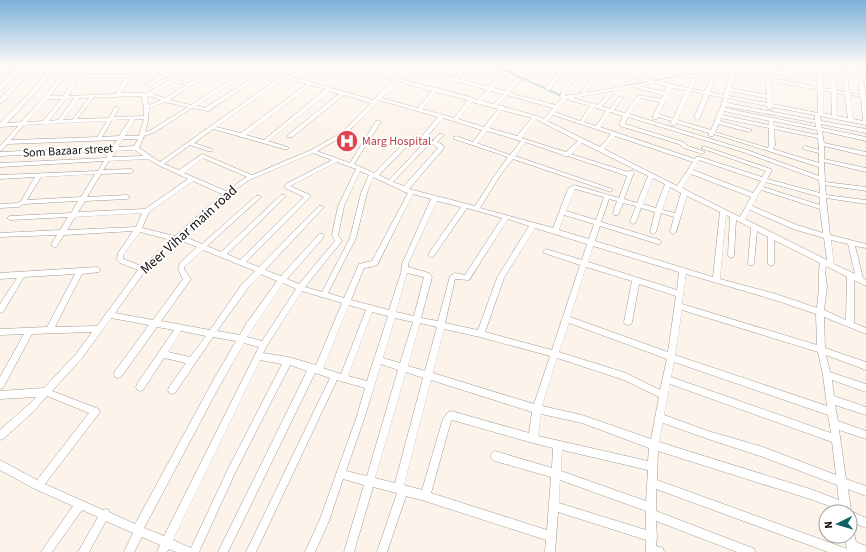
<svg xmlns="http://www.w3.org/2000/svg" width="866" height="552" viewBox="0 0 866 552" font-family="'Source Sans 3',sans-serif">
<rect width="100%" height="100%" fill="#fcf3ea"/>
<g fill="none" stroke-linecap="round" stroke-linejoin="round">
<g stroke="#76adc3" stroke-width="1.5">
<polyline points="493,65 562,96"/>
<polyline points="625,86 708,72"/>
</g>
<g stroke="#a39b92" stroke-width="1">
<g id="minor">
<polygon points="36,65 44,65 34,68 2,103 0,103 0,99 27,70 18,73 2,90 0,90 0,86 11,74 0,77 0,75"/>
<path d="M53,65H57L37,91L7,123L21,122L44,97L69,65H73L50,96H63L72,84H74L76,85L68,96L116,94L126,77H84V74L91,65H95L88,75L128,74L133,65H137L132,74C144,74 154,65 166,65L159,69L166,73L180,65H186L169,75L173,78L196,65H201L177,80L189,83L219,65H224L169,100L191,105L254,65H259L256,68L286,75L373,100L394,80L341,65H349L396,78L408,65H413L412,66L454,78L465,65H470L458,79L489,87L503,72H507V74L493,88L505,91L517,78H521V80L509,93L556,105L561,99L560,98L561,92L582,65H586L565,92V96L583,93L581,92L597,68L588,65H603L602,67L655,81L729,68V66C738,67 746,65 755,65L736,69L731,88L767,95L766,79L768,65H782L805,69L806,65L820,66L866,76V78L822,69L823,88L831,89V77L833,76L835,77L836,90L845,92L844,78L846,77L848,78L849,93L860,95L859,81L863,80L866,96V125L820,116L821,121L866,129V133L821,124L822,128L866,137V141L822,131L824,143L866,152V156L824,146V159L866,168V172L824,162L825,182L866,187V191L825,185L826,195L866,200V204L826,198L830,235L866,244V248L855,246L863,278L866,280V286L854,280V323L866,328V334L824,317L825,348L866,362V370L826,355L830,372L866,384V392L832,380L834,396L866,407V415L835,405L838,421L866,431V439L839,430L846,479L866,486V496L848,489L851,511L866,518V528L850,521V512H841V510L810,499L658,451L657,480L842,547L846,548L847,551L845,536H850V531L854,532L856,542L866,546V552H828L656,489V511L750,547L754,548L755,552H737L656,521L657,537L656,546L663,548L664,552H646V540L558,512L555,552H545L546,540L425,501L406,496L387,552H377L397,493L373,487L354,552H344L364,485L343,479L329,521L315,552H305L320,519L357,416L365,388L337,380L256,552H246L330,378L315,373L228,552H218L307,371L290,365L235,473L199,552H176L169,549L167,552H157L160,545L142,537L134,552H124L133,533L106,521L89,552H78L98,517L82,510L52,552H41L73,506L35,489L0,470V460L37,480L89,413L47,396L33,412L3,439L0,440V430L27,406L36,397L0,399V391L44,388L76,354L92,332L32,334L3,388L0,389V377L24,334L0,335V329L47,327L75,274L24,277L3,312L0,313V304L17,278L0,279V273L97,267L99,268L100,270L99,272L82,274L55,327L97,326L138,270L120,263L117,260L118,253L133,231L64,235L56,247H54L51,245L57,235L0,237V233L60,230L68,217L10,220L7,218L10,216L71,213L78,201L24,204L19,207L0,208V204L18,203L21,201L35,177L0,179V175L98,171L104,161L0,167V163L106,158L110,151L0,156V152L112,147L117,140L8,144L2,150L0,151V146L18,126L0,127V123L33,89ZM772,66L788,69L787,73L772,70ZM810,67L818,68V78L792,74V70L809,72ZM410,69L487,90L477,100L474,98L438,89V88H434L400,79ZM600,69L649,82L585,93ZM155,70L162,75L145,84V86H149L165,77L170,80L145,94L143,93H121L131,77L141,76ZM252,70L261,72L205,108L196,106ZM731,70L724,95L710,92L717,73ZM265,73L280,77L160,162L139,148L144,136L155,132L192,108L208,111ZM713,73L705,91L692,89L697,76ZM771,73L787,76V79L789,80L791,79L792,76L818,81V87L770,78ZM693,77L688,88L662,82ZM285,78L307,84L241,133L216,127ZM398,81L432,91L418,108L382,98ZM770,81L818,90V113L772,104ZM174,82L186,85L165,98L152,94ZM655,83L667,87L665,92L640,86ZM311,85L326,89L264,140L246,135ZM636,87V88L664,95L661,99L638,95L625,113L614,110L623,98V97H619L610,109L602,106L613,94V92H609L598,105L573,98ZM672,88L686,90L673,119L659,114ZM823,90L831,92L832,115L823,113ZM330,91L339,94L288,135V137H292L344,95L371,103L341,133L311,150L252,175L202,154L179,170L164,164L190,145L208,151H212V149L194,143L213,129L284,149H288V147L268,141ZM491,91L503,94L493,104L482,101ZM691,91L704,94L694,118L697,120L700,118L709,95L724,98L711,130L677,120ZM730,91L767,98V103L729,96ZM436,92L468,100L454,118L422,109ZM836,93L845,95L848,118L837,116ZM507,95L553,108L544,119L537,116L504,107V106L497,105ZM850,95L861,97L863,121L853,119ZM119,96H141L144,107V116L114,117L119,108L117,107H115L109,118L77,119L94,97H117ZM149,96L161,100L149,105L147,97ZM74,98L58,120L49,121L66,99ZM79,98H89L72,120H63ZM641,98L660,102L653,115V119H657L658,117L672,121L670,124L671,125H675L676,123L709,133V136H713L714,134L819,167V176L747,150L629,114ZM728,98L767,106L768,109H772V107L815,115V120L727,103ZM47,99H61L43,121L27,122ZM566,99L590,106L580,121L555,112ZM379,100L438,117L422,136L409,138L374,173L354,164L381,122L380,121H376L350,163L317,151L345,135ZM165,102L188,107L151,130L145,132L148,121L149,108ZM472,102L498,109L484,127L458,119ZM726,106L816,123V127L725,108ZM594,107L606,111L596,126L584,122ZM502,110L532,118L517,136L489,128ZM724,111L770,121L768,122L769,125L722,115ZM610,112L623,116L619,125L620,126L679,144L684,148L702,154L705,152L688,146L683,142L625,124L628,117L743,152L819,180L820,193L767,179L772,170L771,169L706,147L704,146L701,148L766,171L762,177L700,157H696L695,159L600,127ZM553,115L611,134L600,147L547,121ZM443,118L482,130L473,142L456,136L454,137V139L508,157L495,175L475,206L409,189L444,148L443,145L437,142L444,135L443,134H439L431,143L438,148L404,186L393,182L432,141V139H428L389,180L379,175L413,140L426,138ZM721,118L769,128V145L768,148L715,132L719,124L749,132L752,130L720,121ZM130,119L119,136L102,137L112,120ZM135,119H144L139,136H125ZM536,119L578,141L566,152L521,138ZM107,121L97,137L11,140L24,125ZM773,121L817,130L818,135L774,126ZM774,129L818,138L819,150L805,146L802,148L803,149L819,153V163L773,149L775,145ZM487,131L521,141L510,155L477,143ZM615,136L693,162L677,186L604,149ZM123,139H138L134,146L118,147ZM525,142L563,155L564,156H568L627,176L619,198L574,185L568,189L553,228L480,208L499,177L513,159L608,191L610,192L613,190L612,189L515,156ZM582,143L648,176L637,203L624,199L634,172L633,171H629L628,172L571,154ZM135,150L143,156L112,157L116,151ZM313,153L332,160L286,184L284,187L285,188L304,197L240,260L227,254L285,197L286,196L285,195H281L221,252L207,246L260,198L261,197L260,196H256L202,244L183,236L228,195L249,180ZM203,158L247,177L226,191L184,173ZM148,159L158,165L188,179L145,209L78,212L85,201L127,199L130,197L127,195L87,197L101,174L131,173L134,171L131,169L103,170L109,161ZM699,160L761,181L753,193L693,170ZM337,162L356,169L338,206L332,235L335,241L299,284L287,279L323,238L324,236L323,234H319L281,276L265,270L323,208L324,207L323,206H319L259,267L246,262L311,196L310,195L290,186ZM360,171L369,175L361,193L350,238L322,292L305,287L342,241L338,235L344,206ZM95,174L81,197L27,200L41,177ZM691,174L751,197L740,217L688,191L687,190L682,188ZM373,177L401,190L402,191L408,193L372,261L359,264L344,298L328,293L356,238L367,193ZM653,178L665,184L656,208L643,204ZM193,181L222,194L175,236L142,228L149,212ZM766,182L820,197V205L763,187ZM670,187L681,193L675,213L662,210ZM575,189L604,197L596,220L566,211ZM761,190L820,209L823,233L797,225L752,206ZM413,194L431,199L402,264L401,273L389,310L351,300L364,268L371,267L377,265ZM687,196L720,212L713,277L595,241L600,226L658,244H660L661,242L660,240L601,222L609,199L617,201L613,213L614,215H618L623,203L636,206L630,222L633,224L636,222L641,208L655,212L650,232L653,234L656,232L661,213L674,217L670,232L673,234L676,232ZM437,201L461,207L429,253L428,255L431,257H433L467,208L502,218L465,275L455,273L450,276L438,321L421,318L432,277L429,273L408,267V264ZM750,210L793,229L824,238L827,260L745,219ZM142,213L136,227L67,230L75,217ZM564,215L594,224L589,239L559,230ZM726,215L730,217L728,255L729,257H733L734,255L736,220L751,228L748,263L749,265H753L754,263L757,231L768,237V263L769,265H773L774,263V240L820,263L819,271V287L817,308L776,294L720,279ZM508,219L529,226L497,278L478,330L445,323L455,279L469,280ZM535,228L587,244L582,260L546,249L543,251L544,253L580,265L552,350L485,332L504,278ZM140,232L171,240L142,266L123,259V255ZM180,240L197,247L180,263L178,269L183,279L153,320L115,313L145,271ZM831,240L848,244L855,274L834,264ZM593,246L679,272L677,290L588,262ZM203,250L255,271L242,284L210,330L161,321L191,279L184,269L185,266ZM826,266L847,277L846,320L824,310L827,287L825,271ZM586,267L632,281L624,322L625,324L628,325L631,324L632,322L639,284L676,296L668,352L570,317ZM407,273L424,277L414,316L396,312ZM261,274L277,281L246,324L240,335L217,331L248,288ZM686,274L775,300L816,314L817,345L682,304ZM283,283L296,289L262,341L247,337ZM302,291L342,303L316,365L288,357L263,353L268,344ZM349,305L366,310L341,374L323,368ZM682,310L818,352L823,375L827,406L675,355ZM372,312L388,316L367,381L348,376ZM111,318L149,325L115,371L114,374L115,377L118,378L121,377L157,327L174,330L137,384L136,387L137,390L140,391L143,390L164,358L186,363L169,387L168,390L169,393L172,394L175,393L213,337L236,341L214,379L135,524L109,512V510L105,509L103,510L45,484L100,412L99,409L52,391L82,358ZM395,318L413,322L400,363L383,358ZM420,323L437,327L425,371L408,366ZM569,323L667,359L660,390L626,373L559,352ZM444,329L480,337L550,356L534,404L433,373ZM181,331L206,336L190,357L168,352ZM244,343L259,347L164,536L144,528L220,385ZM557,358L624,380L659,397L651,439L582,415L542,406ZM260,360L282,364L229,467L191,548L173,540ZM674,362L828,415L831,433L671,377ZM381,364L398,370L367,476L346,471L365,416ZM406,372L423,378L395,483L375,478ZM431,380L532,412L529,433L451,411L448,412L443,419L422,490L404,485ZM670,384L832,442L836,475L763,447L708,431L664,415ZM541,414L582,423L649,448L648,461L538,436ZM452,420L533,443L553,448L552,468L495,451L492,453L490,456L492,459L495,461L551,477L547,530L431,493L451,421ZM663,423L708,439L763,457L837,485L839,500L810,489L659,442ZM562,450L648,470L646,501L561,471ZM560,480L646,511V530L559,503Z"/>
<polygon points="564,65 568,65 550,90 546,90 546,88"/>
<polygon points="610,65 619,65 633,69 631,70"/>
<polygon points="673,65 677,65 673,76 671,77 669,76"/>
<polygon points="835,65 844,65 866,70 866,72"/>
<polygon points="859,65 866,65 866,67 859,66"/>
</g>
</g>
<use href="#minor" fill="#fff" fill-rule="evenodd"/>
</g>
<linearGradient id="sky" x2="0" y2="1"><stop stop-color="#7ab1d9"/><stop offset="0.46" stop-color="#fefaf6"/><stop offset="1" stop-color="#fefaf6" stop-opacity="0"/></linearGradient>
<rect width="866" height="142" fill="url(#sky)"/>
<defs>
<g id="hospital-disc" transform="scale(1.15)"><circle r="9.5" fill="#e0444e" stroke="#fff"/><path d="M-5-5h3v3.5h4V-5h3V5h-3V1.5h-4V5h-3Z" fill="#fff"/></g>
</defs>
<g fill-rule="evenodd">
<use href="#hospital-disc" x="347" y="141"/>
</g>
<g text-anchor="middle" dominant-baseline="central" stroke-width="4" stroke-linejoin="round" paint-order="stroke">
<g font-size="12" fill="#be3a42" stroke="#fff" text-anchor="start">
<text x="362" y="141">Marg Hospital</text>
</g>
<g font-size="12" fill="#100d0a" stroke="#fff">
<text transform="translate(68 151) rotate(-3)">Som Bazaar street</text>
</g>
<g font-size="14" fill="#100d0a" stroke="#fff">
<text transform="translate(189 230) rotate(-42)">Meer Vihar main road</text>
</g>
</g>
<g transform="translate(838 524) rotate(265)"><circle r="19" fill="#ffffff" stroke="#9f9e9d"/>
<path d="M0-3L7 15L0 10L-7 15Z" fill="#116167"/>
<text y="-6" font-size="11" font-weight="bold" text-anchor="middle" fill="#100d0a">N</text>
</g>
</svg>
